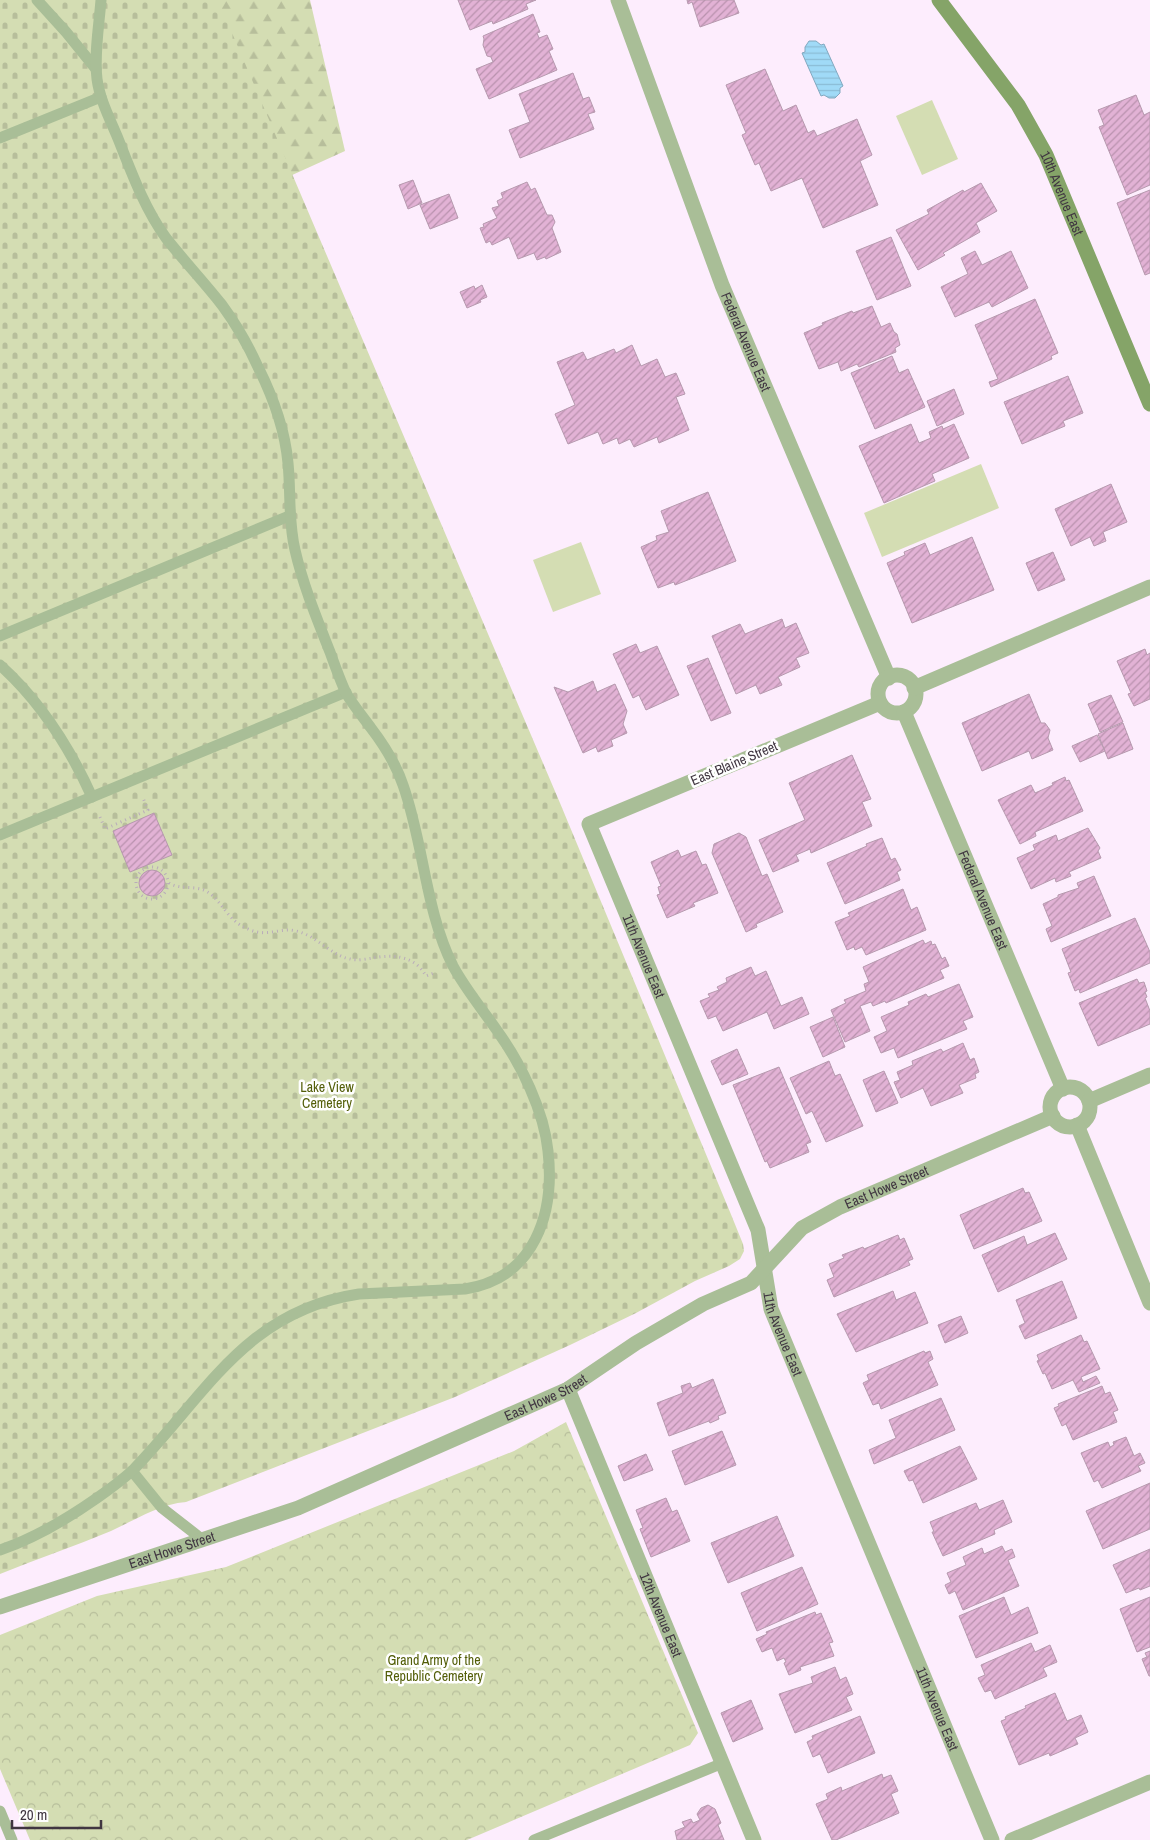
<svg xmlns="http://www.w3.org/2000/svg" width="1150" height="1840" viewBox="0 0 1150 1840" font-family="'Archivo Narrow',sans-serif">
<defs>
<pattern id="forest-firs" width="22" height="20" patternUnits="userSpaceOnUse" patternTransform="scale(1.25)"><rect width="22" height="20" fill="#d4ddb3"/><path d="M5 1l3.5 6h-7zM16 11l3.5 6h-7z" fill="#b7be9b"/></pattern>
<pattern id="cemetery-stones" width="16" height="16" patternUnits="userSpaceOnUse" patternTransform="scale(1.25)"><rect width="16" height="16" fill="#d4ddb3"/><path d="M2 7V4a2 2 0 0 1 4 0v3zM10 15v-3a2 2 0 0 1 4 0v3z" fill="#b7be9b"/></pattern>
<pattern id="park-crowns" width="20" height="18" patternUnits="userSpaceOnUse" patternTransform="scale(1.25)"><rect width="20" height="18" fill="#d4ddb3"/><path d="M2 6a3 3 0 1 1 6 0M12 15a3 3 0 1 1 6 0" fill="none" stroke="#b7be9b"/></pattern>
<pattern id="water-rules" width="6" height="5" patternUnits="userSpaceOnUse" patternTransform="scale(1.25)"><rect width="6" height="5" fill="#a0daf7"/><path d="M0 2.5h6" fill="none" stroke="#8bbcd5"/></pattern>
<pattern id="building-hatch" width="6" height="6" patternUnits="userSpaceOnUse" patternTransform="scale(1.25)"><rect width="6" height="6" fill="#e2b2d5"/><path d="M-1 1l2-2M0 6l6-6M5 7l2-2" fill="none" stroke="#b992ae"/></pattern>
</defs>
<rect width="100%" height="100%" fill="#fdedfd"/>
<polygon fill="url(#forest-firs)" points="191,0 310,0 345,151 279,181"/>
<path fill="url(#cemetery-stones)" d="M0,0H218L560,803L730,1212L743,1244L744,1251L740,1259L729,1266L695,1281L636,1313L570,1345L455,1397L186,1502C160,1504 135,1520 111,1531C75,1546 37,1559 0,1574Z"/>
<polygon fill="url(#park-crowns)" points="566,1422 698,1733 690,1745 467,1840 30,1840 0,1769 0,1635 97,1596 226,1567 514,1451"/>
<g fill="#d4ddb3">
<polygon points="932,100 958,159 922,175 896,116"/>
<polygon points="981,464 999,508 882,557 864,513"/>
<polygon points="581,542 601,594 553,612 533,560"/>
</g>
<polygon fill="url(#water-rules)" stroke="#83a9c0" points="809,41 816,41 821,45 824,44 843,86 840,88 840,93 835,98 829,98 824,95 821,96 802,53 805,52 805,47"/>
<g fill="url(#building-hatch)" stroke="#b699ae">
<polygon points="458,0 536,0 526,4 528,9 493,24 492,21 470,30"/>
<polygon points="687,0 734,0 739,13 700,27 692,2 688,4"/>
<polygon points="533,14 540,32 537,33 539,38 547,35 553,49 549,51 557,70 489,99 476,69 493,62 491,57 487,56 483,45 484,39 483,36"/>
<polygon points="765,69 783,111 796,105 808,133 814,130 817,136 857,119 872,155 860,161 878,205 823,228 802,178 771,191 759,163 755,165 742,135 746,133 726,85"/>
<polygon points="573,73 583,99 589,97 595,112 588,114 594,129 520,158 509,130 530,122 519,94"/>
<polygon points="1136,95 1144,115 1150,112 1150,185 1127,195 1099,127 1104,125 1098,110"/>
<polygon points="413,180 422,203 408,209 399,185"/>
<polygon points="527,182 531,190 535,188 547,215 552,215 555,222 552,228 561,252 546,259 545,257 537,260 534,253 518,259 509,237 492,245 490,241 486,243 480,228 484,227 483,224 497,218 492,208 499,206 497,201 503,198 501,193"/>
<polygon points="981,183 997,211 976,223 980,232 943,253 945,255 918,270 896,230 929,214 927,210 963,190 964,192"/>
<polygon points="1150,190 1150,273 1145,275 1117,203"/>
<polygon points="449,194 458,218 430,229 420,205"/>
<polygon points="891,237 911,286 877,300 856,251"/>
<polygon points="975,251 982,265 1011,251 1028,288 992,307 989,302 955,317 941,287 968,274 961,258"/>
<polygon points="482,285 487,297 480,300 481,302 467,308 460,292 474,286 475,289"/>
<polygon points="1035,299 1058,353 1051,356 1052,359 991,387 989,382 998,379 975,325"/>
<polygon points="872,306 881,327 890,323 894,332 897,334 900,345 895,348 896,352 859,367 857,364 841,371 838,362 819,369 804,333 823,325 822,323 852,311 853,313"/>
<polygon points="632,345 641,366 657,359 665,377 676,373 685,394 676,397 689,430 659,443 657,437 634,447 630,439 619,444 617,438 603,444 598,432 568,444 555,414 575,405 557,362 583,352 587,360 614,349 616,353"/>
<polygon points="892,356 899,373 908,369 925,407 875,429 851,373"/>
<polygon points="1068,376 1083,413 1063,421 1065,426 1022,444 1004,402"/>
<polygon points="954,389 964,414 937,426 927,401"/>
<polygon points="911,424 919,443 931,438 929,432 942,426 943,429 954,424 969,458 932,474 935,481 884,503 859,446"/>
<polygon points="1111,484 1127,522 1103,532 1106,541 1094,546 1090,537 1071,546 1055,509"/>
<polygon points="708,492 736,561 675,585 674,582 658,588 641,547 657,540 656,536 669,532 661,511"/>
<polygon points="972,537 994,590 912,623 887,563 905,555 904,552 925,543 930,555"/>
<polygon points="1053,552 1065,580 1038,591 1026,563"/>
<polygon points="782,619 785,628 796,623 809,653 796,658 800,667 778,677 782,685 760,694 756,685 736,694 712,636 740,624 745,634"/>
<polygon points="636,644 640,653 657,646 679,695 646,710 639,695 633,698 613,654"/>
<polygon points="1145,649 1147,655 1150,653 1150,699 1134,706 1128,694 1131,693 1117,661"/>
<polygon points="708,658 731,713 711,721 687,666"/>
<polygon points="593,681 597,692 615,684 627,711 623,724 627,733 611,740 613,746 598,752 596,747 583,753 554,687 568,692"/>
<polygon points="1029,694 1041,723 1045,723 1050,730 1048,738 1053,750 1032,759 1029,751 982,771 962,723"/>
<polygon points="1111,695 1123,722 1100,732 1088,704"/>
<polygon points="1123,723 1133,749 1108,759 1098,734"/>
<polygon points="1097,735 1105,751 1080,762 1072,746"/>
<polygon points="852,755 871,799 862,802 872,826 811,853 810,849 796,855 799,861 773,872 759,840 805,820 789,783"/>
<polygon points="1065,777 1066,781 1069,780 1083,811 1035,832 1036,836 1020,844 998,800 1031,785 1035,793 1053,785 1052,783"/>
<polygon points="154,813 172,855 130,872 113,831"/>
<polygon points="1088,828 1100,848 1098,851 1101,858 1069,872 1071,876 1056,882 1055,878 1031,889 1017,858 1035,850 1033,845 1056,835 1058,841"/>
<polygon points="739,833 746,837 762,876 767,874 783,912 756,924 757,927 746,932 712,853 714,844"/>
<polygon points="882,838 891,860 895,858 901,870 897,872 900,880 845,904 827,863 867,846 866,844"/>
<polygon points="678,850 681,857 696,851 702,865 706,864 718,893 693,903 695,906 667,918 657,895 660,894 658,887 661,886 651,862"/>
<circle cx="152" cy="883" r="13"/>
<polygon points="1094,876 1111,916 1051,942 1046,929 1052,926 1043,904 1058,897 1058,895 1079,888 1077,883"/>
<polygon points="903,889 911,910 917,907 926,930 866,955 862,947 855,950 854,947 847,950 835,922 850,916 848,913"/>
<polygon points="1135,918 1150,952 1150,963 1080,993 1079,989 1075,991 1068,973 1071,972 1062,949"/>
<polygon points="923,940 925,944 931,941 932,945 935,944 942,959 945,957 949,966 940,970 944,978 886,1003 885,1001 873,1006 871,1002 860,1006 870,1031 845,1042 831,1010 846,1003 844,1000 866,991 864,984 869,982 863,967"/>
<polygon points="751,967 755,976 766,971 781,1006 802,997 809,1014 774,1029 767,1012 723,1031 716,1016 708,1019 700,1001 710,997 708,994 719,990 717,987 727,982 726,978"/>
<polygon points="1137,979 1139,983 1144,982 1147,991 1145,992 1147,997 1145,998 1150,1011 1150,1024 1098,1046 1079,1003"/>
<polygon points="959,984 973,1017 963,1021 967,1029 898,1058 894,1048 881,1053 874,1037 887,1031 881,1017 909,1005 908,1002 926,994 928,997"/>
<polygon points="833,1017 845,1047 823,1057 810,1027"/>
<polygon points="963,1043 970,1060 974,1058 979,1072 975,1074 976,1078 959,1085 963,1093 931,1106 923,1088 901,1098 894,1082 900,1080 897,1072 913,1065 912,1061 941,1049 943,1052"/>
<polygon points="737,1049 748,1074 722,1085 711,1061"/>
<polygon points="829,1061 835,1076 840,1074 863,1126 826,1142 812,1111 806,1114 790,1078"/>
<polygon points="779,1067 811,1142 806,1144 809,1152 770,1168 767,1161 765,1162 733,1085"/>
<polygon points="884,1071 898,1103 876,1112 863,1080"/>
<polygon points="1023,1188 1025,1193 1029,1192 1042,1221 974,1249 960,1215"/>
<polygon points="1055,1233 1067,1259 998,1292 982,1255 1024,1236 1027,1245"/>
<polygon points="898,1235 900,1240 904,1238 913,1259 908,1261 910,1265 834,1297 827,1280 834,1277 829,1264 844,1258 842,1255 863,1247 864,1249"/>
<polygon points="1062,1281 1077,1318 1025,1339 1019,1326 1025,1323 1016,1300"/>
<polygon points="893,1291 896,1300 915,1292 928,1323 856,1352 837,1314"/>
<polygon points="961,1316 968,1333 945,1343 938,1325"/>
<polygon points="1081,1335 1084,1342 1087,1341 1100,1369 1081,1377 1083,1382 1096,1376 1100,1383 1079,1392 1073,1380 1052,1389 1045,1373 1043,1374 1037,1361 1039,1360 1037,1355"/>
<polygon points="924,1351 925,1353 930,1351 933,1359 928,1362 938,1385 881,1409 879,1403 873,1405 863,1383 869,1380 867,1375"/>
<polygon points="713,1379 726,1413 718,1416 719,1419 710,1423 709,1421 669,1436 657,1403 683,1393 681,1386 690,1383 692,1388"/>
<polygon points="1102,1386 1105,1394 1110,1392 1118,1410 1113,1412 1117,1422 1073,1440 1066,1424 1062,1426 1054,1408 1059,1406 1058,1404"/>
<polygon points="941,1398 955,1430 874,1464 869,1450 896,1438 889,1420"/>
<polygon points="722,1431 736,1465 685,1485 672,1451"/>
<polygon points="1126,1437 1134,1456 1140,1453 1145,1463 1138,1466 1141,1471 1102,1488 1098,1480 1094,1482 1081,1453 1108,1442 1110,1447 1114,1445 1113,1442"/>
<polygon points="960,1446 977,1479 923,1503 913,1480 909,1481 904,1471"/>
<polygon points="646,1454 653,1470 624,1481 618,1466"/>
<polygon points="1150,1483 1150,1529 1103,1549 1086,1511"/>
<polygon points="666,1498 672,1512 677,1510 690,1541 651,1557 640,1529 643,1528 636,1510"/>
<polygon points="1003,1500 1012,1522 994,1530 995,1534 943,1556 932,1532 934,1532 930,1522 976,1503 979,1510"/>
<polygon points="777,1516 794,1556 728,1583 711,1543"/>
<polygon points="1002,1546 1005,1552 1012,1549 1015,1557 1008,1560 1019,1586 963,1610 955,1591 949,1594 945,1585 951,1582 947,1573 966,1565 963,1557 982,1548 984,1554"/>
<polygon points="1150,1549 1150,1586 1140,1590 1139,1588 1126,1593 1113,1565"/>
<polygon points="802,1567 818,1604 757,1631 741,1593"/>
<polygon points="1004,1597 1011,1615 1028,1607 1038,1633 976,1658 959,1616"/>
<polygon points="1150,1597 1150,1647 1137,1652 1120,1609"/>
<polygon points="815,1612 816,1615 821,1613 833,1642 829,1643 834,1656 800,1667 801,1670 789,1675 784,1663 786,1662 784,1658 777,1661 772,1648 762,1652 756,1639 767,1634 766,1632"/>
<polygon points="1031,1643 1035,1652 1050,1645 1057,1662 1043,1668 1047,1676 995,1699 991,1690 985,1692 978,1678 985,1675 981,1665"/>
<polygon points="1150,1651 1150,1676 1149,1676 1142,1659 1147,1657 1145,1653"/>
<polygon points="835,1667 840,1680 846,1677 853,1694 846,1697 852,1710 795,1733 779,1694 813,1683 811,1677"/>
<polygon points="1055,1693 1067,1721 1081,1715 1088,1732 1075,1738 1078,1744 1050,1756 1049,1753 1019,1765 1001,1721 1006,1719 1005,1717 1026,1708 1025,1706"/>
<polygon points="751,1700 763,1729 733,1742 721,1713"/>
<polygon points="860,1716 875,1753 828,1773 820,1754 813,1757 807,1742 813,1739 812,1736"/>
<polygon points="882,1774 883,1778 891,1775 898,1791 891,1794 899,1813 836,1840 832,1840 816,1804 828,1799 826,1794 841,1787 842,1791"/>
<polygon points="708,1805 715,1809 721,1823 718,1825 724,1840 677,1840 675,1831 685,1827 682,1822 691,1819 693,1823 700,1820 697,1814 701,1808"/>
</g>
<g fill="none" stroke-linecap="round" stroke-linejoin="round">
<g stroke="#b9acba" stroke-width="3" stroke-dasharray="1 4" stroke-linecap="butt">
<polyline points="100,817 105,829 148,810 143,798"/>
<circle cx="152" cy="883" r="16"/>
<path d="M169,883C180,890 194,885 206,891C222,900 227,921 248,929C267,938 280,927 296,931C316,935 330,955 350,959C357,961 366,959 373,958C394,954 415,956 426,976L434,973"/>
</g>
<g stroke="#a9be97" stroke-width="11">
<polyline points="37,0 66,32 96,69"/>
<polyline points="0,138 101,97"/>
<polyline points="0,636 289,516"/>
<path d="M0,665C40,701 70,748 92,797"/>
<polyline points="0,835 346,692"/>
<polyline points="132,1471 162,1508 203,1540"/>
<path d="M0,1550C36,1538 67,1519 97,1498C110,1489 122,1480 133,1470C206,1395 245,1311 359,1294L465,1289C535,1278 555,1213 548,1151C544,1111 521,1064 498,1032C483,1010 466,990 453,966C425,910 424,844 403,785C396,764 384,745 371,728C363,717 353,705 346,693C340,680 335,666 330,652C317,619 303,585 295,550C288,521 291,493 288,463C285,430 273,397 258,367C248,345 236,324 222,305C204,282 184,261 166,238C145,209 132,174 119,141C111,121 100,101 97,79C94,54 99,26 101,0"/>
<polyline points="0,1811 12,1840"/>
<polyline points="534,1840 723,1763"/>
</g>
<g stroke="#a9be97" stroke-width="15">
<path id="s1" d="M618,0L722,285L889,678"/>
<circle cx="897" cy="694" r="19"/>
<polyline points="914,688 1150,587"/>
<path id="s2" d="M880,703L589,824L758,1230L771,1309L992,1840"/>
<path id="s3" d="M904,712L1063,1089"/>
<circle cx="1070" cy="1107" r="20"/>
<polyline points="1089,1101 1150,1075"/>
<polyline points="1077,1125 1150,1303"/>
<path id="s4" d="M568,1389L754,1840"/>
<path id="s5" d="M0,1607L298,1508L568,1389L636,1343L703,1304L751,1283L802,1228L840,1207L1053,1116"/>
<polyline points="1012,1840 1150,1782"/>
</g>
<path stroke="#85a468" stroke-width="15" id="s6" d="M939,0L1018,105L1046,155L1150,404"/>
</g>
<g text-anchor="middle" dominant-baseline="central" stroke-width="5" stroke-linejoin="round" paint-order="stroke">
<g font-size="14" fill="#403641" stroke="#fff">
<text stroke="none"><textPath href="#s6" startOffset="230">10th Avenue East</textPath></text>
<text stroke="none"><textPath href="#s1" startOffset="365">Federal Avenue East</textPath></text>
<text transform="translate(734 763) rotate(-23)">East Blaine Street</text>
<text stroke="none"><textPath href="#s3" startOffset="204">Federal Avenue East</textPath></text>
<text stroke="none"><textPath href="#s2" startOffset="458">11th Avenue East</textPath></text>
<text stroke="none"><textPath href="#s5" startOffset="990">East Howe Street</textPath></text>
<text stroke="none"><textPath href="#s2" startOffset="862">11th Avenue East</textPath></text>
<text stroke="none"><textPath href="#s5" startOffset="585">East Howe Street</textPath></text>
<text stroke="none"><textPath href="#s5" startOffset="181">East Howe Street</textPath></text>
<text stroke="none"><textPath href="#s4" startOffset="244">12th Avenue East</textPath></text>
<text stroke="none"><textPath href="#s2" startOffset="1268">11th Avenue East</textPath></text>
</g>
<g font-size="14" fill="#535e08" stroke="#fff">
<text x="327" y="1087">Lake View<tspan x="327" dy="16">Cemetery</tspan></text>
<text x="434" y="1660">Grand Army of the<tspan x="434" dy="16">Republic Cemetery</tspan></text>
</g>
</g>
<path d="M12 1820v8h89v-8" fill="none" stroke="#403641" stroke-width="2.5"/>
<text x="20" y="1820" font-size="15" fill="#403641" stroke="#ffffff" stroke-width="4" paint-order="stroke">20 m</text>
</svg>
